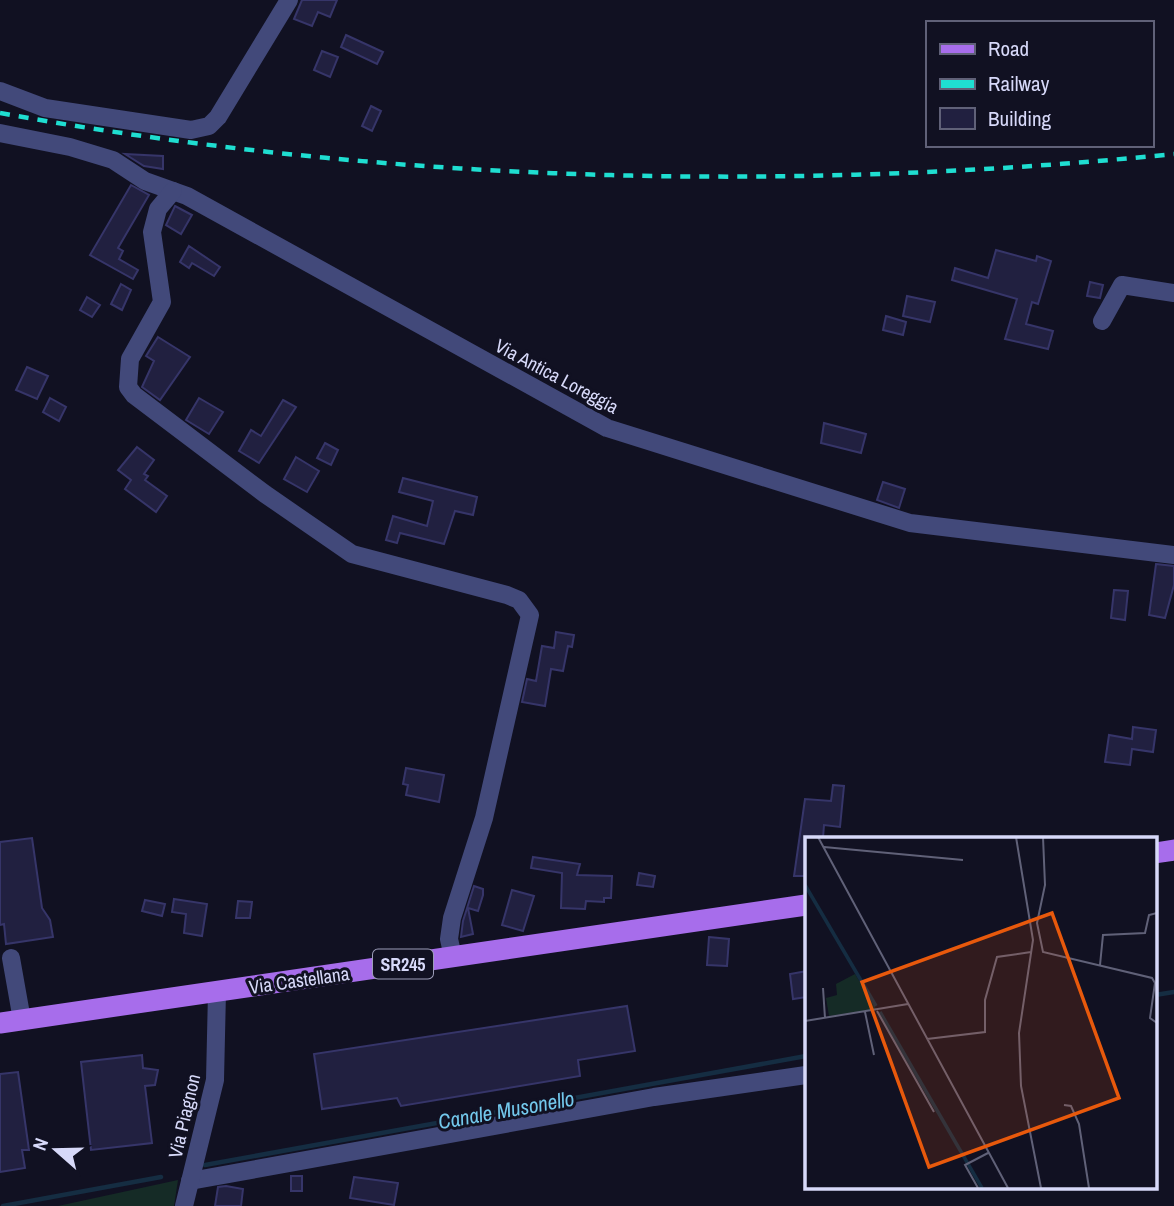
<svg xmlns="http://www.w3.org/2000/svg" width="1174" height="1206" viewBox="0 0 1174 1206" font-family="'Archivo Narrow',sans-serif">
<rect width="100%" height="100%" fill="#112"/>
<polygon fill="#152b26" points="178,1180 174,1206 58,1206"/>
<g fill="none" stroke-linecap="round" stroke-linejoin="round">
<g stroke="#152d42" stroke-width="4.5">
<polyline points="1155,995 1174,992"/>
<polyline points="205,1165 806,1056"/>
<polyline points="3,1206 161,1177"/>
</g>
</g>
<g fill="#212040" stroke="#363569" stroke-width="2">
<polygon points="302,0 337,0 330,17 318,12 312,26 294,19"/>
<polygon points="346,35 383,52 377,64 341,47"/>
<polygon points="322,51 338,57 330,77 314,70"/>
<polygon points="371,106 381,111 372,131 362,126"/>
<polygon points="125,154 163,156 163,169 144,166"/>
<polygon points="131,185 149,195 118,248 123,251 119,259 138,270 133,279 90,255"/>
<polygon points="175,206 192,215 181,234 166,225"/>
<polygon points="189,246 220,267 214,276 192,263 189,268 180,262"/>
<polygon points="996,250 1036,261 1037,256 1051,261 1038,304 1032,302 1026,324 1053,331 1048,349 1005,339 1017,299 952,280 955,268 988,278"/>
<polygon points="1090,282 1103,285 1100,298 1087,296"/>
<polygon points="121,284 131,290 122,310 111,304"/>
<polygon points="907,296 935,302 930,322 903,316"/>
<polygon points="87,297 100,305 92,317 80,310"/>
<polygon points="886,316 906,322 903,335 883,330"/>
<polygon points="158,337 190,357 160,400 142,387 154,361 146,356"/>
<polygon points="27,367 48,376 37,399 16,390"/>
<polygon points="50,398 66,407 59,421 43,412"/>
<polygon points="199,398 223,412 209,434 186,420"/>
<polygon points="283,400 296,407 259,463 239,451 251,430 261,436"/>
<polygon points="824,423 866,434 861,453 821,443"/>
<polygon points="325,443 338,450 331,465 317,458"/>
<polygon points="137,447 154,460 144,474 148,476 145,480 167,496 156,512 125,489 131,480 118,470"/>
<polygon points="296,457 319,471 307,492 284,479"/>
<polygon points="403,478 477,497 473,515 455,511 444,544 400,533 397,543 386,540 393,516 427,526 433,501 399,492"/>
<polygon points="883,482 905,489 899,508 877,500"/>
<polygon points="1156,564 1174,566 1174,585 1165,618 1149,615"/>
<polygon points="1114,590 1128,591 1125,620 1111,618"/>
<polygon points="556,632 574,635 572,647 568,646 563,671 551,669 545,706 522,702 527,679 536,681 542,646 554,648"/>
<polygon points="1133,727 1156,730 1153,752 1132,749 1130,765 1105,762 1109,735 1132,739"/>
<polygon points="406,768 444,775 439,802 406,795 408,785 403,784"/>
<polygon points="833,785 844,786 840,827 824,825 823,838 807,838 807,876 794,876 805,799 831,801"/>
<polygon points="32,838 42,908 50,920 53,937 6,944 4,924 0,925 0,842"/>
<polygon points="533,857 580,864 577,875 612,876 611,898 604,898 604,902 586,901 585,909 561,908 562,873 531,868"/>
<polygon points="639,873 655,876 653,887 637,885"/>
<polygon points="474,886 483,889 483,895 478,911 468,908 473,934 461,937 463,921"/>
<polygon points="512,890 534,896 523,931 502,925"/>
<polygon points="174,899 207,904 202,936 184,933 186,914 172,912"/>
<polygon points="145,900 165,904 162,916 142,911"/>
<polygon points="238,901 252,902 250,918 236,918"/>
<polygon points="709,937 729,939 727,966 707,965"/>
<polygon points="807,971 807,997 793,999 790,974"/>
<polygon points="627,1006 635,1051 578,1060 580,1076 401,1106 397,1098 322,1109 314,1054"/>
<polygon points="142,1055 143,1068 158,1070 155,1085 145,1086 152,1143 91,1150 81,1062"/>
<polygon points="18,1072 29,1150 22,1150 25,1168 0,1172 0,1074"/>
<rect x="291" y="1176" width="11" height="15"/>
<polygon points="354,1177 398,1183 394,1205 350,1198"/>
<polygon points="226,1186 243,1189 241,1206 215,1206 218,1187"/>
</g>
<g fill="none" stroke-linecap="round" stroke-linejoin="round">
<g stroke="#42497a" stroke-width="18">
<polyline points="0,91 45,108 191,130 209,126 218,117 289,0"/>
<polyline points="0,133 70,147 113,160 145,181 187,196 607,428 910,523 1174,555"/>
<polyline points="173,191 158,209 152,232 162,302 130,359 128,387 134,395 265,494 352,554 507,595 519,600 530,615 484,818 452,918 449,939 453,957"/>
<polyline points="1102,321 1122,285 1174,293"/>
<polyline points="11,958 22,1020"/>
<polyline points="190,1181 654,1097 806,1075"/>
<polyline points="184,1206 215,1080 217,992"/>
</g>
<g stroke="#a76deb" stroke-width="21">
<polyline points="1155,853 1174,850"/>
<polyline points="0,1023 806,905"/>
</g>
<path stroke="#1fded1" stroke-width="4.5" stroke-dasharray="10 9" stroke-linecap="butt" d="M0,113C387,183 784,193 1174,154"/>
</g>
<g text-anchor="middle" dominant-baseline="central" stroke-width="6" stroke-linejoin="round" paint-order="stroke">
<rect fill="#112" stroke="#9c9db8" stroke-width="2" x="373" y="949.5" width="60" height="29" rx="5"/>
<g font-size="18" font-weight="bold" fill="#d7d9f9">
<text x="403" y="964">SR245</text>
</g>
<g font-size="19" fill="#d7d9f9" stroke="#112">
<text transform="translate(557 376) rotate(28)">Via Antica Loreggia</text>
<text transform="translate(299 980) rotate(-8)">Via Castellana</text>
<text transform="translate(184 1116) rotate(-77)">Via Piagnon</text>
</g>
<g font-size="21" font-style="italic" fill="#73c8ec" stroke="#112">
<text transform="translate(506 1110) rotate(-10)">Canale Musonello</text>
</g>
</g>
<g transform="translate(805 837)">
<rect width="352" height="352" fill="#112"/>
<path d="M50,137L71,172L24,179L21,161L32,158L31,147Z" fill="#152b26"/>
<path fill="none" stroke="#152d42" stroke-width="3.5" d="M0,48L71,169M75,175L177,351"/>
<path fill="none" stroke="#606178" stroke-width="2" d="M13,0L203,351M211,0L228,103L214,196L216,249L236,351M238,0L240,48L232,86L238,115L347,141L350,146L345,181L352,186M19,10L158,23M295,128L298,98L340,96L344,78L352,76M18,151L20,181M72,174L129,275M60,175L69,218M0,184L103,167M122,202L180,195V163L192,120L226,115M259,268L266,269L274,287L284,351M173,351L160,328L183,316"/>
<path fill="#e8590c" fill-opacity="0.15" stroke="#e8590c" stroke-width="3.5" d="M247,76L314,261L124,330L57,145Z"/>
<rect width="352" height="352" fill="none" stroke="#d7d9f9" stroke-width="3.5"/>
</g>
<rect x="926" y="21" width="228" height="126" fill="#111122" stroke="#606178" stroke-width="2"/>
<rect x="940" y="44" width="35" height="10" fill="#a76deb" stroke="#606178" stroke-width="2"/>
<text x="988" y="56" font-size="21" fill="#d7d9f9">Road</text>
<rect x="940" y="79" width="35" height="10" fill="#1fded1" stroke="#606178" stroke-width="2"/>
<text x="988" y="91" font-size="21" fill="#d7d9f9">Railway</text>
<rect x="940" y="108" width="35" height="21" fill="#212040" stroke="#606178" stroke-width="2"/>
<text x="988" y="126" font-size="21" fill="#d7d9f9">Building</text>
<g transform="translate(56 1150) rotate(290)" stroke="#111122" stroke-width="5" paint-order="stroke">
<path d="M0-5L12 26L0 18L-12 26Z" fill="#d7d9f9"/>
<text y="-10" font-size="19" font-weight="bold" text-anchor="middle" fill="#d7d9f9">N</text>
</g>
</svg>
